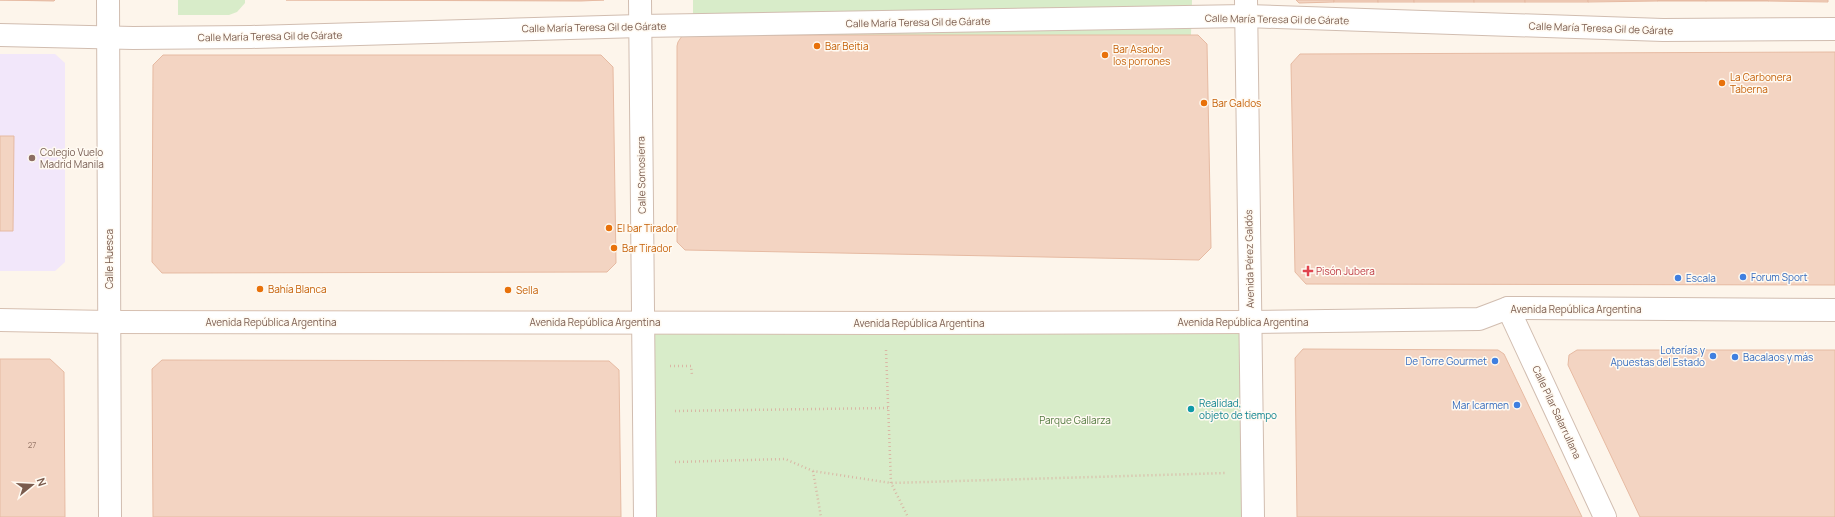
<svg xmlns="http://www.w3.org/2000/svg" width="1835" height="517" viewBox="0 0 1835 517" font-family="Manrope,sans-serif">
<rect width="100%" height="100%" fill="#fdf5eb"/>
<polygon fill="#f2e7fa" points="0,54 55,54 65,63 65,262 55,271 0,271"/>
<g fill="#d8ecc9">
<polygon points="178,0 245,0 245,3 237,12 229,15 178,15"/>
<polygon points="693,0 1192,0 1191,35 693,35"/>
<polygon points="642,322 1249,322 1253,517 645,517"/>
</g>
<g fill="#f3d4c2" stroke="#e6baa2">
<polygon points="0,0 55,0 54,1"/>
<polygon points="286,0 604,0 581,1"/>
<polygon points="1296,0 1334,0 1334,2 1299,3"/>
<rect x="1334" y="0" width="44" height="2"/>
<rect x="1378" y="0" width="36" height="2"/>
<rect x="1414" y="0" width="60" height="2"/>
<rect x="1474" y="0" width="51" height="2"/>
<rect x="1525" y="0" width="63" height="2"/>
<polygon points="1588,0 1658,0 1658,1 1588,2"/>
<rect x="1658" y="0" width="48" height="1"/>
<rect x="1706" y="0" width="62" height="1"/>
<polygon points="1768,0 1828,0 1828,2 1768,1"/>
<polygon points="693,35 1198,35 1207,44 1211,248 1199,260 685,250 677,242 677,46 678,42 682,36"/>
<polygon points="1835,52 1835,285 1306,284 1295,272 1291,64 1300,54"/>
<polygon points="163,55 601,55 613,67 616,263 607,272 162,273 152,262 153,65"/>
<polygon points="0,136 14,136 13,231 0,231"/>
<polygon points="1303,349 1498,350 1504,354 1582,517 1297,517 1295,358"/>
<polygon points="1577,350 1835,350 1835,517 1640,517 1568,365 1569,355"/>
<polygon points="0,359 50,359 64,372 65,517 0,517"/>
<polygon points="162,360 609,361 619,370 621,517 153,517 152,369"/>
</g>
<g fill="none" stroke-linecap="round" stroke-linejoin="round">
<g stroke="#d1bdb0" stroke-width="24">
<g id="street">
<polyline points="108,0 110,517"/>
<polyline points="640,0 645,517"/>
<polyline points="1246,0 1253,517"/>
<polyline points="0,35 133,38 251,37 640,26 1246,16 1663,30 1835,29"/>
<polyline points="1508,308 1605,517"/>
<polyline points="1249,322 1479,319 1508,308 1835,310"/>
</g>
</g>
<g stroke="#d6bfb0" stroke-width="24">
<polyline id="secondary" points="0,320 109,322 886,323 1249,322"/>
</g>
<g stroke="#d9b7a5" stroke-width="2.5" stroke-dasharray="1 3" stroke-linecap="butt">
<polyline points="886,350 891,483 908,517"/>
<polyline points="670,366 691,366 692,375"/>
<polyline points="675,411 888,408"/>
<polyline points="675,462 785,459 813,471 891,483 1227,473"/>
<polyline points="813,471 821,517"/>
</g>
<use href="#street" stroke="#fff" stroke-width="22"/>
<use href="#secondary" stroke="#fff" stroke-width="22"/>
</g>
<g fill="#e8710a" stroke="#fffaf2" stroke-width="1.5">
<circle cx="817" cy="46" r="4"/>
<circle cx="1105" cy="55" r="4"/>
<circle cx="1722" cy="83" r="4"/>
<circle cx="1204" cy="103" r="4"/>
<circle cx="609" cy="228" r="4"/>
<circle cx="614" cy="248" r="4"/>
<circle cx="260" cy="289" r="4"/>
<circle cx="508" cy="290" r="4"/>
</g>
<circle fill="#8d6e63" stroke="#fffaf2" stroke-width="1.5" cx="32" cy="158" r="4"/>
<path fill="#e0444e" stroke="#fffaf2" stroke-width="1.5" d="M1306 265h4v4h4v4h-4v4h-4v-4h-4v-4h4z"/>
<g fill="#3f7fe0" stroke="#fffaf2" stroke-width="1.5">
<circle cx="1743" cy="277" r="4"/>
<circle cx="1678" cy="278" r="4"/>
<circle cx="1713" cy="356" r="4"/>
<circle cx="1735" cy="357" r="4"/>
<circle cx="1495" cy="361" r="4"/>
<circle cx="1517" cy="405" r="4"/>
</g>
<circle fill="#0f9aa8" stroke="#fffaf2" stroke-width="1.5" cx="1191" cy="409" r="4"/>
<g text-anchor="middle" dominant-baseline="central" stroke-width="3" stroke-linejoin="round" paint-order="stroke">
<g font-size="8" fill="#98796a">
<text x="32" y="444">27</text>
</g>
<g font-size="10" fill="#7a5b4d" stroke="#fffaf2">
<text transform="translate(1277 19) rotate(1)">Calle María Teresa Gil de Gárate</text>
<text transform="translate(918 22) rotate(-1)">Calle María Teresa Gil de Gárate</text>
<text transform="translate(594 27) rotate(-1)">Calle María Teresa Gil de Gárate</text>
<text transform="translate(1601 28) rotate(2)">Calle María Teresa Gil de Gárate</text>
<text transform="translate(270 36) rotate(-1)">Calle María Teresa Gil de Gárate</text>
<text transform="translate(641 175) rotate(-91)">Calle Somosierra</text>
<text transform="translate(109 259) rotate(-90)">Calle Huesca</text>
<text transform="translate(1249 259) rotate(-91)">Avenida Pérez Galdós</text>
<text x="1576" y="309">Avenida República Argentina</text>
<text x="271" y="322">Avenida República Argentina</text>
<text x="595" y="322">Avenida República Argentina</text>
<text x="1243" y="322">Avenida República Argentina</text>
<text x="919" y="323">Avenida República Argentina</text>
<text transform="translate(1557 412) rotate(65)">Calle Pilar Salarrullana</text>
</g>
<g font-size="10" fill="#c56008" stroke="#fffaf2" text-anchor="start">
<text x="825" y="46">Bar Beitia</text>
<text x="1113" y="49">Bar Asador<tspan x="1113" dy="12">los porrones</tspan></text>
<text x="1730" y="77">La Carbonera<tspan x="1730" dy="12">Taberna</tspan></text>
<text x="1212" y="103">Bar Galdos</text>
<text x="617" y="228">El bar Tirador</text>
<text x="622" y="248">Bar Tirador</text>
<text x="268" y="289">Bahía Blanca</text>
<text x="516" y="290">Sella</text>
</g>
<g font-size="10" fill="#785e54" stroke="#fffaf2" text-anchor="start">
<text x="40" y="152">Colegio Vuelo<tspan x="40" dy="12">Madrid Manila</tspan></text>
</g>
<g font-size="10" fill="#be3a42" stroke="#fffaf2" text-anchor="start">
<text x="1316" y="271">Pisón Jubera</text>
</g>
<g font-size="10" fill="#366cbe" stroke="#fffaf2" text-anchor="start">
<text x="1751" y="277">Forum Sport</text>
<text x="1686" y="278">Escala</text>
<text x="1705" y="350" text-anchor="end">Loterías y<tspan x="1705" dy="12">Apuestas del Estado</tspan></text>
<text x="1743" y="357">Bacalaos y más</text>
<text x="1487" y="361" text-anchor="end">De Torre Gourmet</text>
<text x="1509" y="405" text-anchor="end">Mar Icarmen</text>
</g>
<g font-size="10" fill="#0d838f" stroke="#fffaf2" text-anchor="start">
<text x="1199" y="403">Realidad,<tspan x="1199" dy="12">objeto de tiempo</tspan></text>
</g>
<g font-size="10" fill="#547a41" stroke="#fffaf2">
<text x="1075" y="420">Parque Gallarza</text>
</g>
</g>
<g transform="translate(32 485) rotate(72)" stroke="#fffaf2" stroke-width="3" paint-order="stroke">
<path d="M0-3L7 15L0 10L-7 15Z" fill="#7a5b4d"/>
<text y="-6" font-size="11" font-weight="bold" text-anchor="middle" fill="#7a5b4d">N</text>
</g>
</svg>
